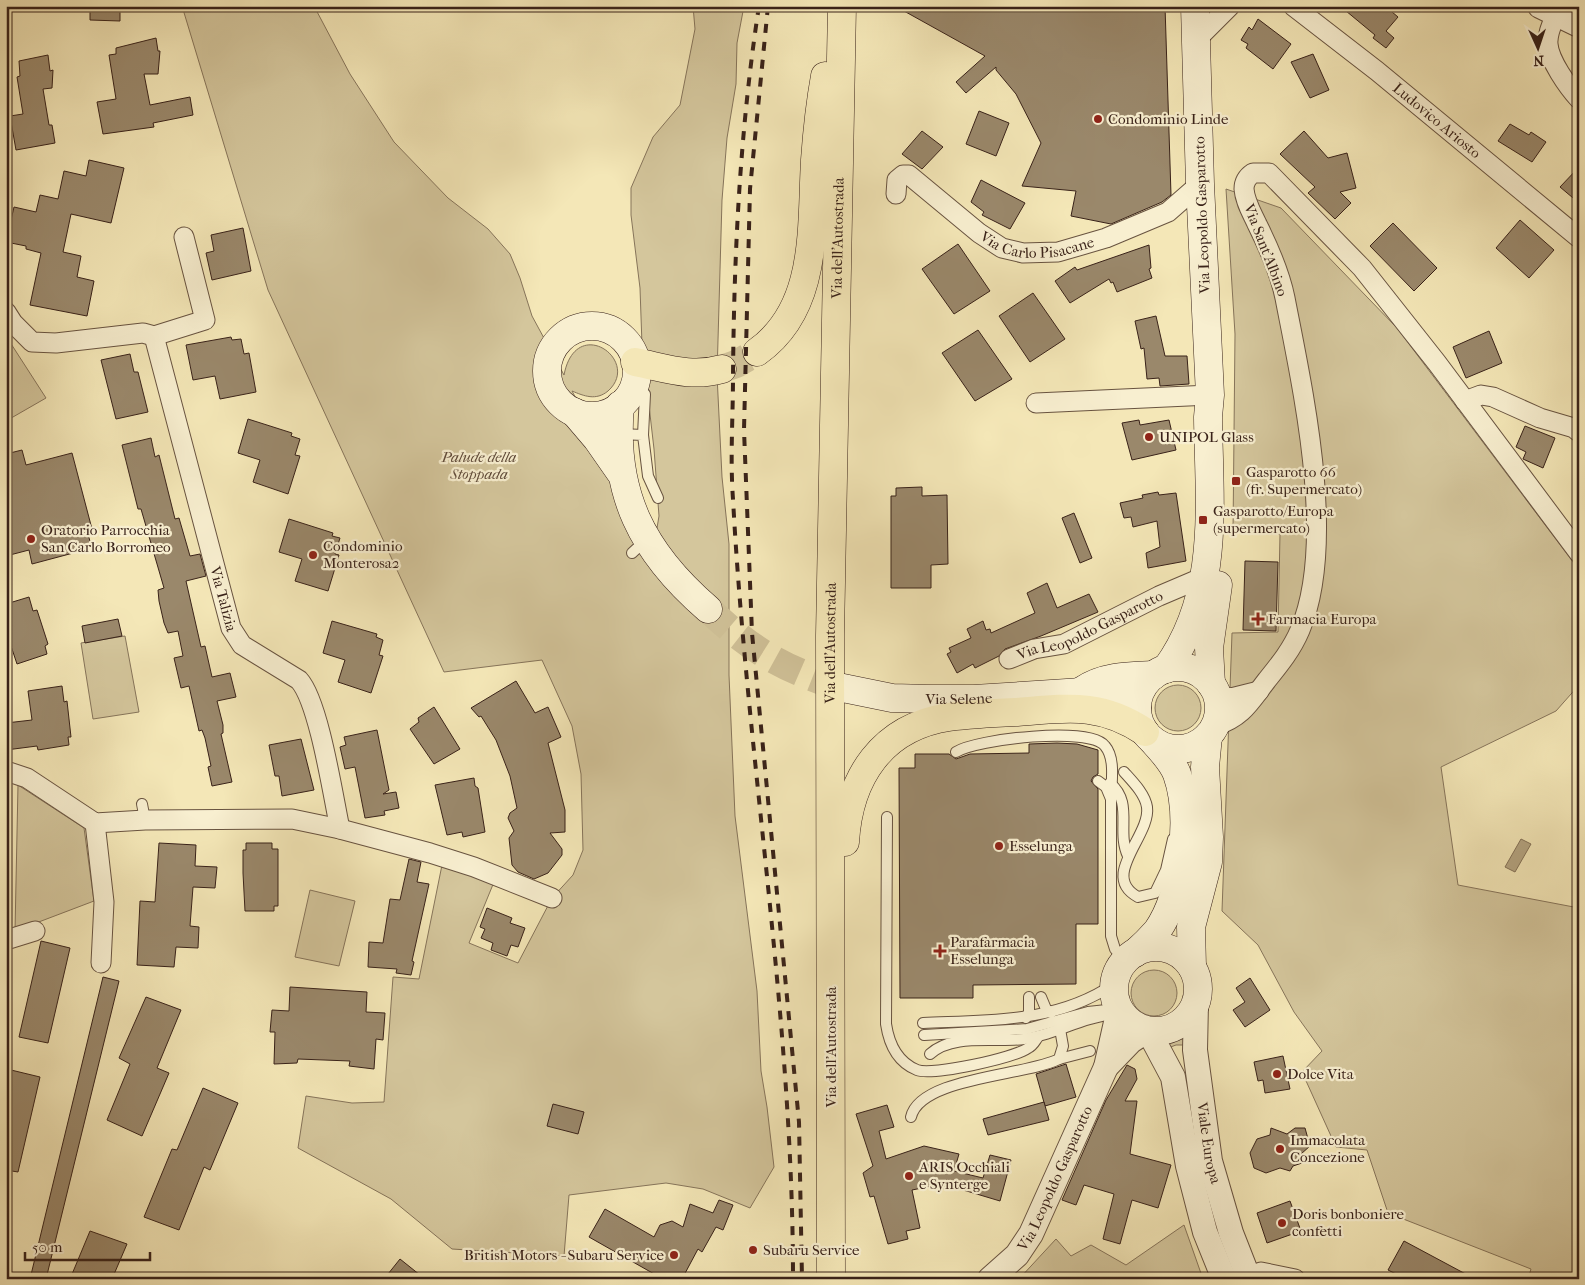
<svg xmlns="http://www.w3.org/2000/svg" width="1585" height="1285" viewBox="0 0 1585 1285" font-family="'IM FELL French Canon',serif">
<rect width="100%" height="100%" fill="#f4e7b7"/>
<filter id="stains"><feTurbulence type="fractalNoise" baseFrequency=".004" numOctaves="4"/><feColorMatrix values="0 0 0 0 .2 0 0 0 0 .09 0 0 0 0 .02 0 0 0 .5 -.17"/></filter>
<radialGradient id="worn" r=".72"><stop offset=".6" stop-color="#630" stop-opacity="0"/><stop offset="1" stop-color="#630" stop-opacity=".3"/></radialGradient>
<g fill="#d4c69c" stroke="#86745a">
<path d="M182,6H314L350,74L394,142L448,198L488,229L510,254L520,278L532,316L564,375C576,313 642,361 608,391C596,401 584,396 572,391L587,419L657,528L659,516L654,449L642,345L640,288L631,215V188L653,137L680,105L695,29L693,6H744L737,43L736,84L727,138L722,200L717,375L722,477L729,544V675L735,816L757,991L761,1071L767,1107L774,1167L750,1208L703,1189L666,1183L569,1195L564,1256L452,1249L391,1199L298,1148L306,1096L352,1103L384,1102L393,977L419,979L442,865L494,882L469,943L518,963L552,898L573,875L583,850L581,774L572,726L542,660L444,672L268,290Z"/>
<polygon points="1226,189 1281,208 1397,328 1579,570 1579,685 1556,711 1441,767 1458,885 1579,908 1579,1279 1528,1279 1531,1269 1388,1213 1367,1150 1336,1147 1302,1072 1322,1051 1294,1012 1258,945 1222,911 1232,633 1278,632 1280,534 1233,533 1235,334"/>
<polygon points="6,336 46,398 6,421"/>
<polygon points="125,636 139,712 93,719 81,643"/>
<circle cx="1178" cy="708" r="23"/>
<polygon points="18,785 84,828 94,901 15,931"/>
<polygon points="310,890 355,901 339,966 295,957"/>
<circle cx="1154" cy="993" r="23"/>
<polygon points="1185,1032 1185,1045 1176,1045 1168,1048 1163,1041 1175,1038"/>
<polygon points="1184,1225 1203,1279 1019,1279 1056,1239 1071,1256 1091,1245 1126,1265"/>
</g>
<polygon fill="#b4a481" stroke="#837057" points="1521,839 1531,844 1515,872 1505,867"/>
<g fill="#9a886b" stroke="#392219">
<polygon points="90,6 120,6 120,21 90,20"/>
<polygon points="895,6 1165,6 1171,195 1162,202 1111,224 1071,216 1076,191 1022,186 1041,143 1016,94 996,70 996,67 966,93 956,82 985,56"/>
<polygon points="1340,6 1385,6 1398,17 1386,31 1394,38 1386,48 1373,38 1375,35"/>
<polygon points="1258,19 1291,44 1273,69 1246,48 1248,44 1241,40 1249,27 1252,30"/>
<polygon points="156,38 158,51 160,51 158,74 144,74 150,105 190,97 193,115 153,123 154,127 103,134 97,102 116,99 109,55 116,54 116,48"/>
<polygon points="1313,54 1329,90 1310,98 1291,62"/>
<polygon points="48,55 50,71 53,70 52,88 43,89 49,125 52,125 55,143 16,150 10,116 23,114 17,77 20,76 19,61"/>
<polygon points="979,111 1009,123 996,156 966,144"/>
<polygon points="1510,124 1529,135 1531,132 1546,142 1532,162 1498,141"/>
<polygon points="922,131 943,147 922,169 902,154"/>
<polygon points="1304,131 1328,158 1347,153 1356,188 1340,192 1351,203 1335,219 1308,193 1315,187 1280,154"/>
<polygon points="89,160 124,168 111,223 71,214 63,252 81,256 77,277 94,281 87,316 30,305 41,253 26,249 26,246 6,242 14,207 36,212 40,195 58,199 64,171 86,176"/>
<polygon points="1579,167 1579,203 1560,187"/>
<polygon points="981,180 1025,203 1010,229 982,215 984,212 971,202"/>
<polygon points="1520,220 1554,250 1529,278 1496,248"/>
<polygon points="1393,223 1437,268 1414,291 1370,246"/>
<polygon points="243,228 251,271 212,280 206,253 214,251 211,235"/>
<polygon points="958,244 990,291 954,314 922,269"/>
<polygon points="1149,245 1151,268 1149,269 1152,278 1117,292 1113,282 1111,283 1109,279 1070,303 1055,281 1075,267 1077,270"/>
<polygon points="1033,293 1065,339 1030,362 999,316"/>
<polygon points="1156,316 1165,356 1187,356 1189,384 1160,386 1159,378 1147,379 1144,348 1141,349 1135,321"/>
<polygon points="978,330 1012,379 975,401 942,353"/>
<polygon points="1489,331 1502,363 1466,378 1453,347"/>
<polygon points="231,337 232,340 241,339 244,354 249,353 256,392 220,399 215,376 193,380 186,345"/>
<polygon points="130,354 134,372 138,372 148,412 116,419 101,360"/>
<polygon points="248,419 292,433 291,436 300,439 295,455 300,456 288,494 253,482 260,460 238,453"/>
<polygon points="1139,420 1140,425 1169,420 1176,450 1132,460 1122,423"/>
<polygon points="1525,426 1555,438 1543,468 1523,459 1526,452 1516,447"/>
<polygon points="151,438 155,457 159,455 175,519 179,518 190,556 200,554 206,576 186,581 201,647 205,646 212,677 230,673 236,697 217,701 223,725 223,733 221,734 232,782 212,786 208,767 211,766 205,738 202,730 199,731 189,686 181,688 174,658 183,656 178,631 168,633 164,623 159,601 158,590 164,588 141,509 138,509 122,445"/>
<polygon points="22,450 26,465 72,453 92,529 87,531 92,548 32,564 29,550 6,556 6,454"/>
<polygon points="922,487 922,496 947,495 948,564 931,565 931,588 891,588 891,496 896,496 896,488"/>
<polygon points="1158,492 1159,495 1176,493 1186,561 1148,568 1146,553 1160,547 1157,521 1133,527 1131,517 1124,518 1120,503 1143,498 1142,495"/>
<polygon points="1074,513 1092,558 1080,563 1062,518"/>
<polygon points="289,519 333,533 332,536 340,538 335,554 339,555 328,591 295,581 302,559 279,552"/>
<polygon points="1245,561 1278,562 1276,631 1243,630"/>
<polygon points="1047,583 1057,608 1089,594 1098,612 1041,636 1005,649 999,656 975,668 973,664 957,673 947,654 951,652 949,648 971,638 967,629 983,621 986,630 990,629 991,633 1035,613 1027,593"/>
<polygon points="29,597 33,611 37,610 48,644 45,646 47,654 17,664 6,631 6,604"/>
<polygon points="118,619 122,636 85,643 82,626"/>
<polygon points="332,621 377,634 376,637 383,640 379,655 383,656 371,693 338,682 345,660 323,653"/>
<polygon points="516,681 535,713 548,707 561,737 548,743 565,810 565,832 550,833 562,849 562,855 548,873 534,879 518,872 512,865 509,838 514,831 508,818 510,813 517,808 510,776 496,740 481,716 479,717 471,708"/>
<polygon points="62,686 64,702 67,701 71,737 68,737 69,745 38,750 37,746 6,750 6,723 32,720 28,691"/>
<polygon points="434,707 460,749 434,764 410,729 419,722 418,718"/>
<polygon points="377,730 389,790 383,794 396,792 399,808 384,811 385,815 365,818 355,767 345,769 340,747 346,745 344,737"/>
<polygon points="301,739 314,790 282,796 279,776 275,776 269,745"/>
<polygon points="1057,743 1077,744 1098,750 1098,774 1093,777 1091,781 1098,789 1098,924 1076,924 1076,984 973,985 973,998 900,998 899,768 915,768 915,754 949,754 956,759 970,754 1029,753 1029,744"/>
<polygon points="474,778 475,786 478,788 485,832 463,837 462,832 447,835 435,785"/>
<polygon points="159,843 196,845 195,866 217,867 215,888 193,887 190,926 199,927 198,948 176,947 174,967 137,965 140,901 155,902"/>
<polygon points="246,843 272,843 272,849 278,849 278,906 274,906 274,911 245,911 243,873 243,850 246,850"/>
<polygon points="409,859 421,862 417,882 429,884 412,961 414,962 411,975 396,973 397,969 368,967 369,942 383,943 390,899 400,900"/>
<polygon points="487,908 512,918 510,923 525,928 518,947 511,945 507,956 491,950 493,943 481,938 485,929 480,927"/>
<polygon points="41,941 70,948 48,1043 19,1037"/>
<polygon points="103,977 119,981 46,1279 30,1279"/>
<polygon points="1250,978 1270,1010 1245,1027 1233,1010 1245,1002 1236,988"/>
<polygon points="290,987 367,992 366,1012 385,1013 383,1040 376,1039 374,1069 349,1066 350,1061 298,1059 297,1063 274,1064 275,1032 270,1032 272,1010 289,1011"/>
<polygon points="146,997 181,1010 157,1068 169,1073 142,1136 107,1120 130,1064 119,1058"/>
<polygon points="1283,1056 1290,1089 1265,1093 1263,1080 1258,1081 1254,1062"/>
<polygon points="1066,1064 1076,1097 1045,1106 1036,1074"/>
<polygon points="1127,1065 1135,1069 1137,1079 1125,1101 1137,1101 1130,1154 1171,1165 1158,1208 1132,1200 1120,1244 1103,1239 1114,1194 1084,1185 1076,1205 1062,1200 1106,1100"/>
<polygon points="11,1070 40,1077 18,1172 6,1170 6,1089"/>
<polygon points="203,1088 238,1103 210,1170 204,1167 179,1230 144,1217 172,1149 177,1150"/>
<polygon points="1044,1102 1049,1120 988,1135 983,1119"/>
<polygon points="553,1104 584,1112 578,1134 547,1126"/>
<polygon points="887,1105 894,1127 879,1131 886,1159 924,1146 959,1154 954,1171 983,1178 990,1155 1011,1160 1000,1201 950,1186 949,1190 932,1186 912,1190 920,1228 906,1231 908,1239 888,1244 874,1196 870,1197 863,1173 873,1166 856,1114"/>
<polygon points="1271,1128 1287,1134 1295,1128 1305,1128 1310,1146 1301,1154 1302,1163 1293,1166 1290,1171 1280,1168 1266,1173 1254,1168 1250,1153 1257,1139 1270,1135"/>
<polygon points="719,1200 733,1205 723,1230 716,1227 702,1252 698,1249 682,1279 663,1279 589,1237 605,1209 654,1237 660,1225 672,1221 683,1227 690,1204 713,1213"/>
<polygon points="1290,1201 1301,1231 1267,1243 1257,1213"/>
<polygon points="90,1231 127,1244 112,1279 70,1279"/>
<polygon points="1404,1241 1475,1279 1406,1279 1388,1270"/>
<polygon points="400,1259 425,1279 384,1279"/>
</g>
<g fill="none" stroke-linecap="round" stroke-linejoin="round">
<path stroke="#cfc097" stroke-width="28" stroke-dasharray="28 14" stroke-linecap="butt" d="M708,609C752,651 781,667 838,687"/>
<polyline stroke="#cfc097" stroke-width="28" stroke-dasharray="28 14" stroke-linecap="butt" points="722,369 736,364 757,352"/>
<g stroke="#685340" stroke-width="12">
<g id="service">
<polyline points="620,434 643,435 648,476 658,498"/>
<polyline points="643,435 645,394"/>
<polyline points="632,553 646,540"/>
<path d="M956,752C976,739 1090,726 1105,746C1116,759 1111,783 1111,799"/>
<path d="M1124,772C1133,782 1145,794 1147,807C1151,836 1099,876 1138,897L1155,893L1166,870L1173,839"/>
<polyline points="1098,781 1106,787 1111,799 1111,936 1115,949 1125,961"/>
<path d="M1110,783C1134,803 1116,831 1128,856"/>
<polyline points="142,804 145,820"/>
<path d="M887,817L886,1024C889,1044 897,1062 917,1070C932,1076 1014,1058 1028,1048C1033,1046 1035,1041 1038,1037"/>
<polyline points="1041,997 1046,1009 1051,1013"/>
<polyline points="1026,1018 1029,1012 1029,997"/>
<path d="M923,1023C990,1020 1057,1023 1114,984"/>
<polyline points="924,1035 1027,1029 1088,1012 1116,1009"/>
<path d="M930,1054C953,1033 995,1043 1024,1039C1047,1036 1068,1025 1090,1019C1100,1016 1107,1016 1116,1011"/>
<polyline points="1059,1059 1090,1051"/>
<path d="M911,1117C920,1077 1026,1076 1059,1059L1063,1046L1060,1029"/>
</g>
</g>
<g stroke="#685340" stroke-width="21">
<g id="minor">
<path id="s1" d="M1293,6L1377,71L1579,238"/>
<path d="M1556,14C1552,24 1547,34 1548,44C1549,60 1568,87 1579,99"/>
<polyline points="1197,39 1230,6"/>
<path id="s2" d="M896,194L897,180L903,175H909L979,233L1002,248L1023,253L1058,252L1106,238L1168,212L1200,184"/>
<polyline points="6,312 13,323 32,342 56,343 143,333 154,336 205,320 184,237"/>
<path id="s3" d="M154,336L231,628L242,645L299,680C319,702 333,796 340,829"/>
<polyline points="1465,401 1481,395 1493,397 1540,418 1574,428 1579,432"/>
<polyline points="1036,403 1210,395"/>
<path id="s4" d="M1009,659L1034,649L1064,644L1159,596L1206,576"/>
<polyline points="1217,695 1231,698 1259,691"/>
<path d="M1215,726C1243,717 1250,702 1267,680C1280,664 1292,649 1300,630C1337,542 1303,391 1285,298C1280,273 1268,246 1257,224C1252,213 1245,202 1244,189C1244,182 1247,177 1253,173H1269L1362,268L1437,363L1579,553"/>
<polyline points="6,771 27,778 95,823 145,820 292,819 340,829 430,853 474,867 552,898"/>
<polyline points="95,823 104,902 101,963"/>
<polyline points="6,940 35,931"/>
<polyline points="1249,1277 1261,1272 1295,1279"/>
</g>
</g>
<g stroke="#685340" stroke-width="26">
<g id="tertiary">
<polyline points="1540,6 1579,25"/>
<path id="s5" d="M1196,1003L1195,1050L1210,1161L1231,1233L1249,1279"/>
<polyline points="1106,1067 1131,1041 1148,1030 1173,1077 1188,1166 1205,1232 1224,1279"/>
<path id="s6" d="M990,1279L1017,1255L1031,1234L1106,1067L1119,1009"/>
</g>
</g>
<g stroke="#392219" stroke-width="29">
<g id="secondary">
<circle cx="592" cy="371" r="45"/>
<path d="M620,405C612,493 642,552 708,609"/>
<polyline points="574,412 597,439 620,472"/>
<circle cx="1178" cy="708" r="41"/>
<path d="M1166,669C1221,594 1209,504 1208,417L1210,395L1200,184L1195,6"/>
<polyline points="1211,684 1209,648 1218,585"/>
<path id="s7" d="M838,687L892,698L930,699H974L1098,691L1117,698L1137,708"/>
<path d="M1083,690C1103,676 1129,676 1154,675"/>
<circle cx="1156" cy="989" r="42"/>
<path d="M1135,953C1143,946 1150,939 1157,931C1183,894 1192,816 1177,774C1172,761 1161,750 1152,740"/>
<polyline points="1192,967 1191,927 1208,862 1209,837 1205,767 1208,736"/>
</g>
</g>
<g stroke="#392219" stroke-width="29">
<g id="trunk">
<path d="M757,352C819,308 811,227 815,160C817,132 820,104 825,76"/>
<path d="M635,362C666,368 691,378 722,369"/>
<path d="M845,842C849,777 882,727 949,717C972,714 995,713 1017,712C1067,708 1101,702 1145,732"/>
<path id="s8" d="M831,1279L830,635L842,6"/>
</g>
</g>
<use href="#service" stroke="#f8efd0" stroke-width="10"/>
<use href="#minor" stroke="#f8efd0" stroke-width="19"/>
<use href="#tertiary" stroke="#f8efd0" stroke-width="24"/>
<use href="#secondary" stroke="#f8efd0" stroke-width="28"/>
<use href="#trunk" stroke="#f4e7b7" stroke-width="28"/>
<g stroke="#392219" stroke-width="4" stroke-dasharray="9 9" stroke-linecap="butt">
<path d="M759,6C740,129 734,253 733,377C733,417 730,459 733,499C747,759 793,1018 793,1279"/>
<polyline points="768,6 750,189 744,430 752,633 799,1122 802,1279"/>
</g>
</g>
<g fill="#8f2418" stroke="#f8efd0" stroke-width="2">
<circle cx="1098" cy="119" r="5"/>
<circle cx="1149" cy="437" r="5"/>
<rect x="1231" y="476" width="10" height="10" rx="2.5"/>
<rect x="1198" y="515" width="10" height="10" rx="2.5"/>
<circle cx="31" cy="539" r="5"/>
<circle cx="313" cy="555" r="5"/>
<path d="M1255.5 611.5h5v5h5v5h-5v5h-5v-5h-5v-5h5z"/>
<circle cx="999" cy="846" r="5"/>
<path d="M937.5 943.5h5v5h5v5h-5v5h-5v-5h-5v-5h5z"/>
<circle cx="1277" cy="1074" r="5"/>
<circle cx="1280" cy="1149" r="5"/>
<circle cx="909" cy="1176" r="5"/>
<circle cx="1282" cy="1223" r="5"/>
<circle cx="753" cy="1250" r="5"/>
<circle cx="674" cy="1255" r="5"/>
</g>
<g text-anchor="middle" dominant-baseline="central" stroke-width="4.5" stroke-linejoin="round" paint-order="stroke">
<g font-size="15" fill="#392219" stroke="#f8efd0" text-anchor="start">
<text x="1108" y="119">Condominio Linde</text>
<text x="1159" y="437">UNIPOL Glass</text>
<text x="1246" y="472">Gasparotto 66<tspan x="1246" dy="17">(fr. Supermercato)</tspan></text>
<text x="1213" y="511">Gasparotto/Europa<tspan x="1213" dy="17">(supermercato)</tspan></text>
<text x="41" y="530">Oratorio Parrocchia<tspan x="41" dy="17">San Carlo Borromeo</tspan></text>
<text x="323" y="546">Condominio<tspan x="323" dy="17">Monterosa2</tspan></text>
<text x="1268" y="619">Farmacia Europa</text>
<text x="1009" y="846">Esselunga</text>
<text x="950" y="942">Parafarmacia<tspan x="950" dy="17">Esselunga</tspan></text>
<text x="1287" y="1074">Dolce Vita</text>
<text x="1290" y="1140">Immacolata<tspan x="1290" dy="17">Concezione</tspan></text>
<text x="919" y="1167">ARIS Occhiali<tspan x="919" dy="17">e Synterge</tspan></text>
<text x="1292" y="1214">Doris bonboniere<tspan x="1292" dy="17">confetti</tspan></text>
<text x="763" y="1250">Subaru Service</text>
<text x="664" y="1255" text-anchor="end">British Motors - Subaru Service</text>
</g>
<g font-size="15" fill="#392219" stroke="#f8efd0">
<text stroke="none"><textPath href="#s1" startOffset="184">Ludovico Ariosto</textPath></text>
<text transform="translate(1202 215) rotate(-92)">Via Leopoldo Gasparotto</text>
<text stroke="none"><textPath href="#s2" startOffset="181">Via Carlo Pisacane</textPath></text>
<text stroke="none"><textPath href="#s8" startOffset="1041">Via dell'Autostrada</textPath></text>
<text transform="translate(1266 250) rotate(69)">Via Sant'Albino</text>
<text stroke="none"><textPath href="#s3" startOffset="272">Via Talizia</textPath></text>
<text stroke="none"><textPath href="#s4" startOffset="88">Via Leopoldo Gasparotto</textPath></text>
<text stroke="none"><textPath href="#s8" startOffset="636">Via dell'Autostrada</textPath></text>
<text stroke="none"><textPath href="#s7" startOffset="122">Via Selene</textPath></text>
<text transform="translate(831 1047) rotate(-90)">Via dell'Autostrada</text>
<text stroke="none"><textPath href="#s5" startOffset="141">Viale Europa</textPath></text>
<text stroke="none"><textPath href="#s6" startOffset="122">Via Leopoldo Gasparotto</textPath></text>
</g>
<g font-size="15" font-style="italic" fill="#604b3a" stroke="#f8efd0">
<text x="479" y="457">Palude della<tspan x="479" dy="17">Stoppada</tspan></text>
</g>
</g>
<rect width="1585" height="1285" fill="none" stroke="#f4e7b7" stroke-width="25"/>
<rect x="8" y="8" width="1570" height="1270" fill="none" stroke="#392219" stroke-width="2.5"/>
<rect x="12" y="12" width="1560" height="1260" fill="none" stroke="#392219"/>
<g transform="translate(1538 48) rotate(177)" stroke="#f8efd0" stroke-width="4" paint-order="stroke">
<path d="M0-4L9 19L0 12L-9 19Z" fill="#392219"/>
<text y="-8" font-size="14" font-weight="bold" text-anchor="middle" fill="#392219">N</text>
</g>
<path d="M25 1252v8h125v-8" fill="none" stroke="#392219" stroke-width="2.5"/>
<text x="32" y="1252" font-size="15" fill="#392219" stroke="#f8efd0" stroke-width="4" paint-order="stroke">50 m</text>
<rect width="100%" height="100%" filter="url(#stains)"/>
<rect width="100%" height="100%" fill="url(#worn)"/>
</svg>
